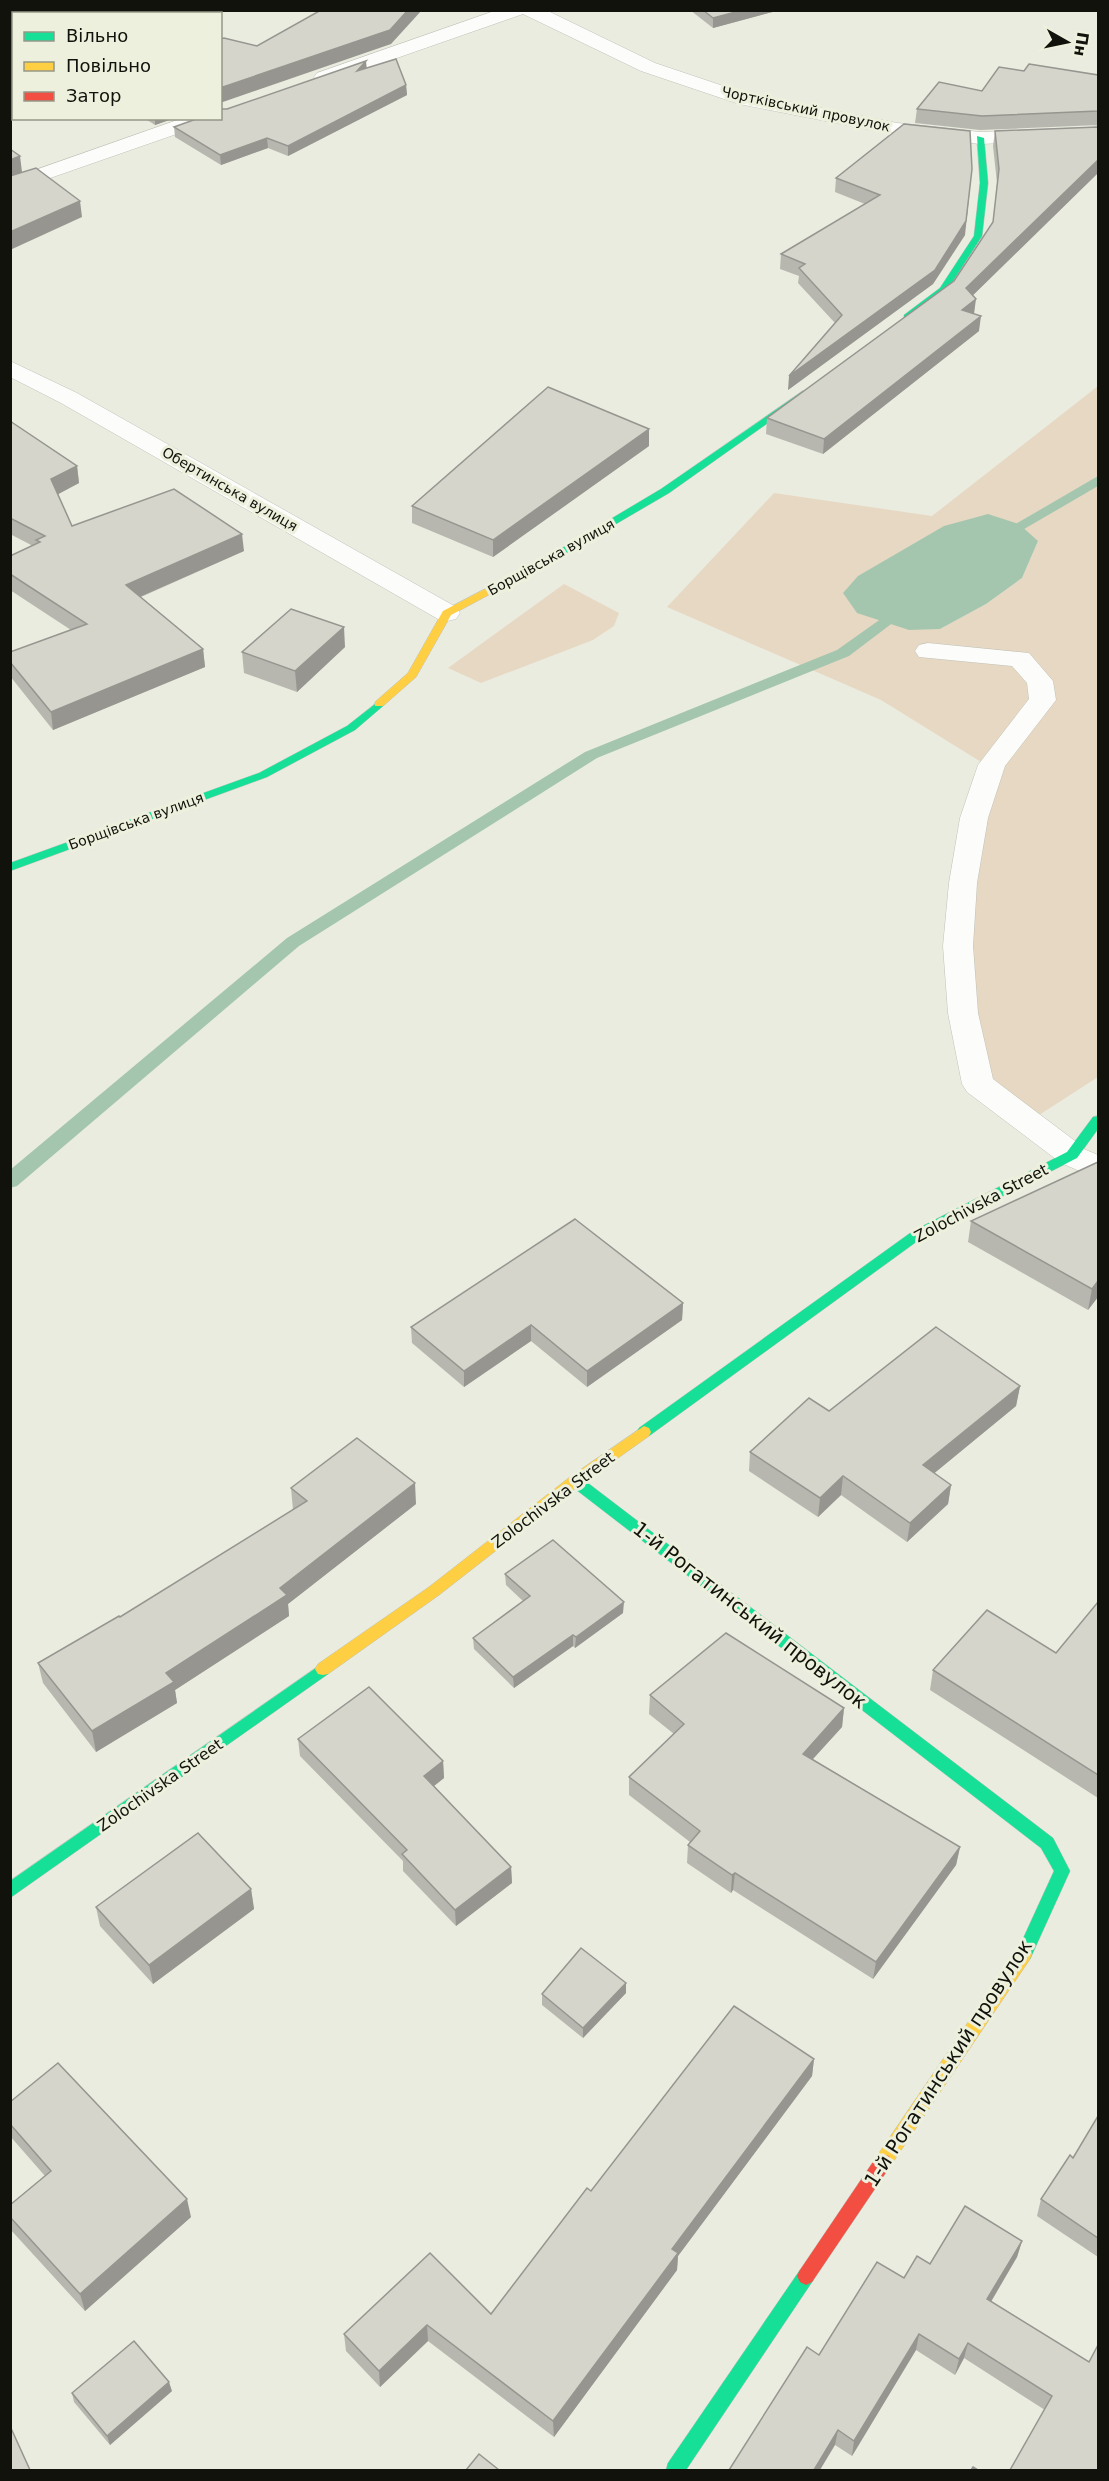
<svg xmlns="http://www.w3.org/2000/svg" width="1109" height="2481" viewBox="0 0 1109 2481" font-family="'DejaVu Sans',sans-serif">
<rect width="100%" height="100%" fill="#eaece0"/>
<g fill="#e7d8c3" fill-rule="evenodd">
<path d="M1098,386V1077L1022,1126L966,1085L948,948L986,765L881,700L667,607L774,493L932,516ZM1038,541L1022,578L986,604L940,629Z"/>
<polygon points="564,584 619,613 614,626 593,640 481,683 448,668"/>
</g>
<polygon fill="#a5c6ae" points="988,514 1019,524 1038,541 1022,578 986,604 940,629 909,630 857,613 843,593 858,576 944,526"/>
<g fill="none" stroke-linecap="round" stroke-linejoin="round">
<g fill="#a5c6ae" fill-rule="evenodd">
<polygon points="1098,476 1098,486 1002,542 997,543 990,539"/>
<polygon points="906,601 911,603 914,606 911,609 849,656 597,758 299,946 17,1186 10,1188 10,1170 287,938 585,752 837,650"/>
</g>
<g stroke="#c0c2b9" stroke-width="1">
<polygon id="lane" points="928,643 1029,653 1053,681 1056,700 1005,766 988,818 977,883 973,946 978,1013 993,1079 1083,1147 1088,1155 1083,1163 1072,1166 1061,1163 967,1092 962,1084 948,1013 943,946 949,883 960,818 978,765 1029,699 1027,683 1012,666 919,657 915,651 919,645"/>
</g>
<g stroke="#c0c2b9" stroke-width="1">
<g id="street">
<polygon points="497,10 546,10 655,63 744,93 897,123 980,132 1098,127 1098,139 980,144 897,135 739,104 641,71 523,14 331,81 317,81 314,77 317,73"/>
<polygon points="183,118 214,118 211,122 10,192 10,179"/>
<polygon points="10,361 77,393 456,607 460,613 456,619 447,621 438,619 61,403 10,377"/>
<polygon points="1072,1144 1098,1155 1098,1179 1061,1163 1056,1155 1061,1147"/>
</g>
</g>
<g stroke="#c0c2b9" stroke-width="1">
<g id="fast">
<polygon points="977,136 984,138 988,183 982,236 946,292 910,319 904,319 904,315 940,288 974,236 980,183"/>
<polygon points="803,391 808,394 806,396 669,493 556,559 552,560 547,557 661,489"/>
<polygon points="379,701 385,704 383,706 355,730 267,777 10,871 10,863 259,773 347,726"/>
<polygon points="1098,1116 1098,1129 1077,1158 923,1237 649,1436 639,1436 637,1432 639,1428 913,1231 1067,1152 1093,1117"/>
<polygon points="575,1475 580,1477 1053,1838 1070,1871 1030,1959 1024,1961 1018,1959 1016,1954 1054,1871 1041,1848 570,1485 568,1481 570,1477"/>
<polygon points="323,1663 328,1664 331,1669 328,1674 10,1898 10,1881"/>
<polygon points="806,2267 812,2270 815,2276 812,2282 686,2470 666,2470 668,2463 800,2270"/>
</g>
</g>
<g stroke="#c0c2b9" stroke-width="1">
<g id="slow">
<polygon points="552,554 556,555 556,559 451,615 416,677 383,706 375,706 375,702 408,673 443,611"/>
<polygon points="644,1426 649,1428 651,1432 649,1436 580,1485 439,1595 328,1674 323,1675 318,1674 315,1669 318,1664 429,1587 570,1477"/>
<polygon points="1024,1947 1030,1949 1032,1954 1030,1959 889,2168 883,2170 877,2168 874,2162 877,2156 1018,1949"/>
</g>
</g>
<g stroke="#c0c2b9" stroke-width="1">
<polygon id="jam" points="883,2154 889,2156 892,2162 889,2168 812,2282 806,2285 800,2282 797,2276 800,2270 877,2156"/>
</g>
<use href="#lane" fill="#fcfcfa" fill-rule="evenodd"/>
<use href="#street" fill="#fcfcfa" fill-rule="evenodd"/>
<use href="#fast" fill="#16e098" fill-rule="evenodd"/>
<use href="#slow" fill="#ffcf43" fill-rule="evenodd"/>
<use href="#jam" fill="#f24e42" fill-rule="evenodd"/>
</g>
<g fill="#b8b7af">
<polygon points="690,10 780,10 713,28"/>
<polygon points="367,68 406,85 407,95 288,156 268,148 221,165 175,137 174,127 227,109"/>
<polygon points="1024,71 1098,75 1098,173 973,295 974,314 979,331 823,454 766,434 767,418 954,281 993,222 997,183 993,146 995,131 1098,127 1098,125 980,130 915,123 917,109 982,91"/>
<polygon points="144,118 175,118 155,125"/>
<polygon points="904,124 965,235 933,284 788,390 835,323 798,283 799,276 780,269 781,254 865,204 835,192 836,178"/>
<polygon points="10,421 77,466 79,483 57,494 72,526 244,551 141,597 203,649 205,667 53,730 10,676 10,652 71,630 10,590 10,556 33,546 10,534"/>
<polygon points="649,446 493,557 412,523 412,506"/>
<polygon points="345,647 297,692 244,673 242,652"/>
<polygon points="1098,1162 1098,1297 1088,1310 968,1242 971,1221"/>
<polygon points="683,1303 682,1320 587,1387 531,1341 464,1387 412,1343 411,1327"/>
<polygon points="1020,1386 1016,1406 934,1473 951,1485 948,1504 907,1542 841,1495 818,1517 749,1471 750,1452 829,1411"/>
<polygon points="291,1488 416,1504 288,1604 289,1616 175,1690 177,1703 96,1752 43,1683 38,1663 120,1617 293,1510"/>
<polygon points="505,1574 623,1613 575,1648 573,1646 514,1688 474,1649 473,1638 523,1601 506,1585"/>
<polygon points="1098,1602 1098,1798 930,1690 933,1670 1056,1653"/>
<polygon points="650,1695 844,1708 842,1727 813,1759 960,1847 956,1865 873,1979 733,1890 731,1893 687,1863 688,1845 690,1842 629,1795 629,1777 674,1734 649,1714"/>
<polygon points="298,1739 443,1761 444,1778 434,1786 511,1867 512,1883 456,1926 403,1871 403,1861 300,1756"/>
<polygon points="251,1889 254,1909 153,1984 100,1926 96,1907"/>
<polygon points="626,1983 626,1993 583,2038 542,2005 542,1994"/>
<polygon points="814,2059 812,2076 678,2256 677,2270 554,2437 428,2341 380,2387 346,2351 344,2334 491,2314 591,2191"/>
<polygon points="10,2102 191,2217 85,2311 10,2229 10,2205 45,2176 10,2136"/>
<polygon points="1098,2116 1098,2257 1037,2216 1041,2199 1073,2158"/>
<polygon points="1022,2241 1017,2257 991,2302 1089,2362 1098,2470 1045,2410 964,2358 955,2375 916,2350 852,2456 835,2445 819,2355 904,2278 930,2264"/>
<polygon points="172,2391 110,2445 74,2402 72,2393"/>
</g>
<g fill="#96958f">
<polygon points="408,10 422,10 391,44 220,103 220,88"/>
<polygon points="743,10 780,10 713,28 713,18"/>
<polygon points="366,61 367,71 357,71"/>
<polygon points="406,85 407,95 288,156 288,146"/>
<polygon points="155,118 175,118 155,125"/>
<polygon points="267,138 268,148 221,165 220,155"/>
<polygon points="20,156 22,172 10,177 10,160"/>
<polygon points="1098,160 1098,173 965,303 966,288"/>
<polygon points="972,169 965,235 933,284 788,390 789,376"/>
<polygon points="80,201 82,217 10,250 10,232"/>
<polygon points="976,299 974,314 962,310"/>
<polygon points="981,316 979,331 823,454 824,439"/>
<polygon points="649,429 649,446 493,557 493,540"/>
<polygon points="77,466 79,483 53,497 51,479"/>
<polygon points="242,534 244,551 128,602 126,585"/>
<polygon points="344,627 345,647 297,692 295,671"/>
<polygon points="203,649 205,667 53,730 51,712"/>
<polygon points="1098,1281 1098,1297 1088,1310 1092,1289"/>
<polygon points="683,1303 682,1320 587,1387 587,1371"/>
<polygon points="531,1325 531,1341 464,1387 464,1371"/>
<polygon points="1020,1386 1016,1406 920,1485 923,1465"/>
<polygon points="843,1476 841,1495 818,1517 820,1498"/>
<polygon points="415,1483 416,1504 288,1604 289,1616 175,1690 177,1703 96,1752 92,1731 166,1673 280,1588"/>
<polygon points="951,1485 948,1504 907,1542 910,1523"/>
<polygon points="624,1602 623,1613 575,1648 576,1637"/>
<polygon points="573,1635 573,1646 514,1688 513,1677"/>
<polygon points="844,1708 842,1727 801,1772 803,1754"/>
<polygon points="443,1761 444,1778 425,1793 424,1776"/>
<polygon points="960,1847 956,1865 873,1979 876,1962"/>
<polygon points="511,1867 512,1883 456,1926 455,1910"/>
<polygon points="735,1873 733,1890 731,1893 732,1875"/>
<polygon points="251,1889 254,1909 153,1984 149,1965"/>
<polygon points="626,1983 626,1993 583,2038 583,2028"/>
<polygon points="814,2059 812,2076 678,2256 677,2270 554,2437 553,2421 672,2249"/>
<polygon points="187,2199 191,2217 85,2311 80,2294"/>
<polygon points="1022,2241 1017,2257 983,2315 987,2299"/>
<polygon points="427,2325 428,2341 380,2387 379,2371"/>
<polygon points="919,2334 916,2350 852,2456 854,2441"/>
<polygon points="968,2343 964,2358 955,2375 959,2359"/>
<polygon points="169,2382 172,2391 110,2445 107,2436"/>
<polygon points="838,2430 835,2445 820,2470 814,2470"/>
</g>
<g fill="#d6d5cc" stroke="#96958f" stroke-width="1.5">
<polygon points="321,10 408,10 390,30 220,88 220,39 224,38 257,46"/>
<polygon points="703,10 743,10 713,18"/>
<polygon points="396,59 406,85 288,146 267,138 220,155 174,127 199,118 220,118 220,109 227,109 366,61 357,71"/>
<polygon points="1029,64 1098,75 1098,111 982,116 917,109 939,82 982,91 999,67 1024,71"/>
<polygon points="904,124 970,131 972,169 966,221 935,270 789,376 842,315 799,268 805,264 781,254 880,195 836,178"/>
<polygon points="1098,127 1098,160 966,288 976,299 962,310 981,316 824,439 767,418 954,281 993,222 999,169 995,131"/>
<polygon points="10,149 20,156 10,160"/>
<polygon points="36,168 80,201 10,232 10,176"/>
<polygon points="548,387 649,429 493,540 412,506"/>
<polygon points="10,421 77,466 51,479 72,526 174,489 242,534 126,585 203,649 51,712 10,662 10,652 87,624 10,574 10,556 40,542 36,540 45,536 10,518"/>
<polygon points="291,609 344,627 295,671 242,652"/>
<polygon points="1098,1162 1098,1281 1092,1289 971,1221"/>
<polygon points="575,1219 683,1303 587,1371 531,1325 464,1371 411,1327"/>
<polygon points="936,1327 1020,1386 923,1465 951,1485 910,1523 843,1476 820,1498 750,1452 809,1398 829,1411"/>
<polygon points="357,1438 415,1483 280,1588 287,1595 166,1673 174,1682 92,1731 38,1663 119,1616 120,1617 307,1501 291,1488"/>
<polygon points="553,1540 624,1602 576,1637 573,1635 513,1677 473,1638 530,1596 505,1574"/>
<polygon points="1098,1602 1098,1775 933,1670 987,1610 1056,1653"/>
<polygon points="726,1633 844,1708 803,1754 960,1847 876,1962 735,1873 732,1875 688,1845 700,1831 629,1777 684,1724 650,1695"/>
<polygon points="369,1687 443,1761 424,1776 511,1867 455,1910 402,1854 407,1850 298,1739"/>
<polygon points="198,1833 251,1889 149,1965 96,1907"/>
<polygon points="581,1948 626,1983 583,2028 542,1994"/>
<polygon points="734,2006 814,2059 672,2249 678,2253 553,2421 427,2325 379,2371 344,2334 430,2253 491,2314 587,2188 591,2191"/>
<polygon points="58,2063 187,2199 80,2294 10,2217 10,2205 51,2171 10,2124 10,2102"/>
<polygon points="1098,2116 1098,2238 1041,2199 1070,2155 1073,2158"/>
<polygon points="965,2206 1022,2241 987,2299 1089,2362 1098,2345 1098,2470 1010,2470 1052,2396 968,2343 959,2359 919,2334 854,2441 838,2430 814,2470 729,2470 807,2347 819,2355 877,2262 904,2278 917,2256 930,2264"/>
<polygon points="134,2341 169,2382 107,2436 72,2393"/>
<polygon points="10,2426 30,2470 10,2470"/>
<polygon points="479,2454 499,2470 466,2470"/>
<polygon points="973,2467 978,2470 971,2470"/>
</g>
<g text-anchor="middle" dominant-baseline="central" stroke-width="6" stroke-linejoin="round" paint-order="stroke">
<g font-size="14" fill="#11120b" stroke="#edf0dc">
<text transform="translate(806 109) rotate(12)">Чортківський провулок</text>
<text transform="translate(230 489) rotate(30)">Обертинська вулиця</text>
<text transform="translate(551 557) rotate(-29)">Борщівська вулиця</text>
<text transform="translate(136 821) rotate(-20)">Борщівська вулиця</text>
</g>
<g font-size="16" fill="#11120b" stroke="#edf0dc">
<text transform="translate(981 1203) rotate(-28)">Zolochivska Street</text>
<text transform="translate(553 1500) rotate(-37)">Zolochivska Street</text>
<text transform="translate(160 1785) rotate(-35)">Zolochivska Street</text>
</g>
<g font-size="20" fill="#11120b" stroke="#edf0dc">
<text transform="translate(750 1615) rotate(38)">1-й Рогатинський провулок</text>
<text transform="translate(948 2063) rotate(-57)">1-й Рогатинський провулок</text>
</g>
</g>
<rect width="1109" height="2481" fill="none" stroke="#11120b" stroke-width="24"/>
<rect x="12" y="12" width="210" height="108" fill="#edf0dc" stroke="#959788" stroke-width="1.5"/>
<rect x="24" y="32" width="30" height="9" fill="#16e098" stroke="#959788" stroke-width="1.5"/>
<text x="66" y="42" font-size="18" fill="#11120b">Вільно</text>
<rect x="24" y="62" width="30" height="9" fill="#ffcf43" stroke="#959788" stroke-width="1.5"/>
<text x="66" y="72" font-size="18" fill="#11120b">Повільно</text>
<rect x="24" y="92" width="30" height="9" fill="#f24e42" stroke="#959788" stroke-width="1.5"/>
<text x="66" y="102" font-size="18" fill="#11120b">Затор</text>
<g transform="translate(1067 42) rotate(99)" stroke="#edf0dc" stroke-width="4.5" paint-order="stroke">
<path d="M0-4.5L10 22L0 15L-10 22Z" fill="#11120b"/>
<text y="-9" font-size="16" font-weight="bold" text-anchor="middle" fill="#11120b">Пн</text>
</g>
</svg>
